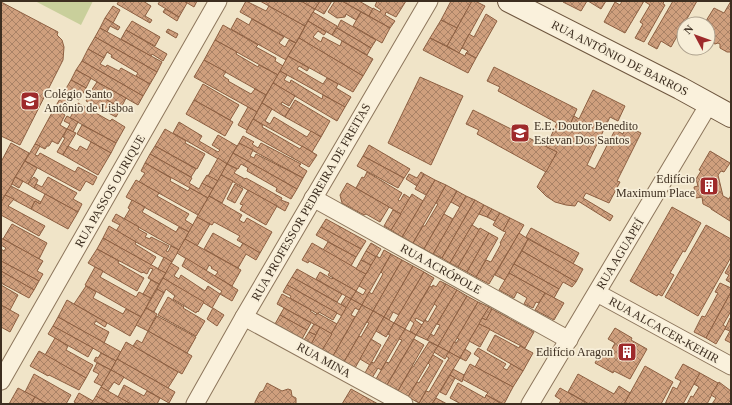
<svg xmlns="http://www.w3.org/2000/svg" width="732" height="405" viewBox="0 0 732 405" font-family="'Times New Roman',serif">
<defs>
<pattern id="building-cross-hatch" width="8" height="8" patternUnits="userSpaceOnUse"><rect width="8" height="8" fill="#cf9f7d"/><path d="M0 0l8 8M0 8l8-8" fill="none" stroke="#a98266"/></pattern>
</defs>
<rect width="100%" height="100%" fill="#f0e4c8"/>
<polygon fill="#c9cf9b" points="35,1 93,1 81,25"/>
<g fill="url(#building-cross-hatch)" stroke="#8d5f41">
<polygon points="119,1 143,1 151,6 145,16 152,20 150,23 117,4"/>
<polygon points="160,1 184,1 187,3 179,17 158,4"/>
<polygon points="184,1 197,1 194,7"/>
<polygon points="246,1 266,11 269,6 305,26 296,43 240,12"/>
<polygon points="260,1 301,1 315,9 305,26"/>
<polygon points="301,1 320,1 315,9"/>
<polygon points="320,1 332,1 324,14 315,9"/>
<polygon points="335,1 342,1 361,12 356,20 346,14 345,17 337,18 328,12"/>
<polygon points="342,1 359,1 373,9 369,16"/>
<polygon points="377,1 406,1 396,17 386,12 385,15 395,21 390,28 369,16 373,8 380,12 381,10 375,6"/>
<polygon points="451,1 472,1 457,28 441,20"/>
<polygon points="472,1 475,1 485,6 459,53 447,46"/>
<polygon points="564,1 587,1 581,11 563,2"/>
<polygon points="588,1 606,1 601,9"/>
<polygon points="622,1 644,1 625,33 604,22 615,2 620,5"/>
<polygon points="644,1 664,1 663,4 665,5 644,42 635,38 643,24 640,22 650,5"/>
<polygon points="673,1 697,1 671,47 661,41 657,49 648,44"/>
<polygon points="731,1 731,52 727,52 720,48 720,44 718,43 715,44 708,41 708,24 704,24 714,8 724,13"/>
<polygon points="1,2 58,32 57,35 62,40 64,47 63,60 20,145 1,136"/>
<polygon points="113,6 120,10 113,23 105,18"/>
<polygon points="165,9 179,17 177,21 163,12"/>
<polygon points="313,12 337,26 332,35 308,21"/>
<polygon points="361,12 390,28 382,43 353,26"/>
<polygon points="486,14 497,21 476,58 466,53 468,51 462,48 469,34 474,37"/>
<polygon points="105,18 120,27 118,30 110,26 107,32 100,28"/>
<polygon points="237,18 249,25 252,19 284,37 279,43 285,47 289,40 296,43 286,60 231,29"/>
<polygon points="341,20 376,40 371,48 337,28"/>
<polygon points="441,20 457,28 447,46 430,38"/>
<polygon points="132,21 160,37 155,46 126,30"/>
<polygon points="308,21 326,32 324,35 318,31 313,37 321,42 323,37 340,46 342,41 373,59 363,76 299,38"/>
<polygon points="223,25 258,45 256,47 276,58 275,61 283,66 278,75 215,40"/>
<polygon points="100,28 162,62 157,72 95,37"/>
<polygon points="337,28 371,48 367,55 332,35"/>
<polygon points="168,29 178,34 176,38 166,32"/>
<polygon points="126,30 167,54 163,61 152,54 151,56 121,39"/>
<polygon points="95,37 157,72 150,84 136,76 138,73 111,57 112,55 107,52 104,58 88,49"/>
<polygon points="299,38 363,76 353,92 288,56"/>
<polygon points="430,38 465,56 466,53 476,58 468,73 423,50"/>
<polygon points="215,40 237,52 236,54 258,67 259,65 278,75 266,95 204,60"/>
<polygon points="88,49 104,58 100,64 106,67 107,65 119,71 121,68 150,84 143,96 82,61"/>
<polygon points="288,56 309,68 307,71 299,66 297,69 323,84 327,78 338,84 336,88 351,97 345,107 280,71"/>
<polygon points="204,60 226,72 223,76 229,80 228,81 251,94 255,89 266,95 257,112 194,77"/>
<polygon points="82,61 143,96 138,105 76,70"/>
<polygon points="494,67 577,109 568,129 498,91 500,87 487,81"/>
<polygon points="76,70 91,78 86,88 71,80"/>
<polygon points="280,71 287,75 284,80 290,83 291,80 322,99 323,95 345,107 337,121 273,83"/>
<polygon points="420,77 463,96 431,165 388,143"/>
<polygon points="71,80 86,88 79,100 64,92"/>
<polygon points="97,82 126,98 121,108 91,91"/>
<polygon points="273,83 295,96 289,106 282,102 281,104 290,109 285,117 262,103"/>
<polygon points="203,84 239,105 230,120 194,100"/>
<polygon points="593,90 625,106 618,121 610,117 587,165 595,169 615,130 623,134 626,126 641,133 617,181 620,182 609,203 586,193 583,198 613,216 610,221 578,201 575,206 566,205 555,202 546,196 537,187 557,152 546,147 557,123 568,129 574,116 579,119"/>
<polygon points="91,91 121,108 116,117 86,101"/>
<polygon points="64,92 71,96 62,113 54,109"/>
<polygon points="194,100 233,122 225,136 186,114"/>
<polygon points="295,100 330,121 321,137 285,117"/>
<polygon points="78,103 110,121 112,119 125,127 116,143 70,118"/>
<polygon points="262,103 272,109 265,121 270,124 274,117 307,137 311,131 321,137 312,152 253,119"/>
<polygon points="248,107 257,112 247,130 238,125"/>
<polygon points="54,109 65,115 60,125 67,129 58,144 52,141 49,146 47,146 45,149 35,144"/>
<polygon points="473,110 557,152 546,172 477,134 479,130 466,124"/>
<polygon points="67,116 78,122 73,132 67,129 70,124 64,121"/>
<polygon points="253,119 263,125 262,127 300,149 302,146 317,155 309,167 246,132"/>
<polygon points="179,122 202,136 199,141 218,152 220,150 212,145 218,135 237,146 227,164 173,133"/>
<polygon points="82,125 116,143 111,153 77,134"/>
<polygon points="67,129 76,133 63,155 57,152 65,138 63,137"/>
<polygon points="165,129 186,141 185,143 205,154 197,169 155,146"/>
<polygon points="243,136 254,142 252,144 258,148 261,143 301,164 299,166 307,171 303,178 239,143"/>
<polygon points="91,142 111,153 98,175 63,155 68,146 77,151 80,146 87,150"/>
<polygon points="11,143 29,153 3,200 1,199 1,162"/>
<polygon points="239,143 253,150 250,156 254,158 256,154 303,178 297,189 233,153"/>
<polygon points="35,144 40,146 35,155 38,156 40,153 75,172 78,167 97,177 93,185 86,181 80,191 25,161"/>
<polygon points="369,145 410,169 404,178 363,156"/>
<polygon points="155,146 196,169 191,177 150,154"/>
<polygon points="710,151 730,163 724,172 721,171 718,175 723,196 729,199 731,195 730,221 711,209 711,208 703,204 702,197 696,198 694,187 698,186 696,179 701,171 699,170"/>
<polygon points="233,153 297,189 291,199 276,191 277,188 247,171 248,168 241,164 238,169 227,164"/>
<polygon points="150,154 192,178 189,183 199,189 202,183 213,189 208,198 145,163"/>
<polygon points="363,156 404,178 398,188 357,166"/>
<polygon points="218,158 227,164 218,181 208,176"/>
<polygon points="25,161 37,168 28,184 15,177"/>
<polygon points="145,163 171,178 170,181 188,191 190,188 208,198 198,215 139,182 145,173 141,171"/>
<polygon points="227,164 237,169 234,173 245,179 246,178 282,198 281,200 289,203 285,211 221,175"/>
<polygon points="367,172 402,193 398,200 400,201 404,194 410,198 401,214 356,188 362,177 364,178"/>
<polygon points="421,172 424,174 417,186 406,179 409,174 417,178"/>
<polygon points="424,174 435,180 426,195 415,189"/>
<polygon points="207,175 218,181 213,189 202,183"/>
<polygon points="221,175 233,181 222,203 209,196"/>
<polygon points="15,177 23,181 19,188 12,184"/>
<polygon points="34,177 38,180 34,188 28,184"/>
<polygon points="48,177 77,193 73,199 82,204 78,212 34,188 36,184 42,187"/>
<polygon points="136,180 159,193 157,196 189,214 185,220 193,225 189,232 126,197"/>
<polygon points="435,180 446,185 413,243 402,237"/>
<polygon points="347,183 389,207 380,222 366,214 364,215 342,203 340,195"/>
<polygon points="235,184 243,189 235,203 227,199"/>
<polygon points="446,185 457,191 424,249 413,243 423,226 425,226 438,204 436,203"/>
<polygon points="11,186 41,202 40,204 35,201 31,209 5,195"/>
<polygon points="248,190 277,206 266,225 240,210 243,205 240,204"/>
<polygon points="457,191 466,196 460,207 451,202"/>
<polygon points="45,194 78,212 68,229 31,209 35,201 40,204"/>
<polygon points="412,194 423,201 402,237 391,230"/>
<polygon points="5,195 14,199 8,206 45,226 39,236 1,215 1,203"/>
<polygon points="209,196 242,215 239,220 244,223 247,218 272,232 260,253 237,240 240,236 214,222 212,225 197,217"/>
<polygon points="466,196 475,200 442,258 433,254"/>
<polygon points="132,200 145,207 142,212 176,232 179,227 189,232 179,250 124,219 130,209 128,208"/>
<polygon points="475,200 484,205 450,263 442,258"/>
<polygon points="484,205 492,209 487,217 479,214"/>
<polygon points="672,207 701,223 685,252 683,251 670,273 674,275 662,296 658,294 657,296 630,281"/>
<polygon points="492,209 500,213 495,221 487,217"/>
<polygon points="393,210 401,214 391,230 384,226"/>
<polygon points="500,213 510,218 503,231 493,225"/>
<polygon points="116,214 139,227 138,229 147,234 145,237 150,239 151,237 169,246 166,251 168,252 171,246 179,250 172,262 116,231 120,225 112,221"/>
<polygon points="444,214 453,219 433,254 424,249"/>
<polygon points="197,217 210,224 197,246 185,239"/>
<polygon points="510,218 524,225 489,284 476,277 486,260 491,262 501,244 500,243 506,232 503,231"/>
<polygon points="326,219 366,241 361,249 321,227"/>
<polygon points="12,224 47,243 39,259 3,239"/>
<polygon points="472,225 480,230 458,267 450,263"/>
<polygon points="706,225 731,239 731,257 698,316 665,297"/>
<polygon points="109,226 136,242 135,244 156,257 151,265 103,238"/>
<polygon points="321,227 361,249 356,257 316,235"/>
<polygon points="480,228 489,233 467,272 458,267"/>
<polygon points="531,228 579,253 573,264 526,237"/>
<polygon points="213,233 240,248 243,243 260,253 256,260 246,254 238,268 204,249"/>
<polygon points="489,233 498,238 476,277 467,272"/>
<polygon points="519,233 528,239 505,280 495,275"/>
<polygon points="1,238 43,261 37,271 43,274 39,281 1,261 1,249 4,251 6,248 1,245"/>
<polygon points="103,238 166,273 159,284 148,278 153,269 150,268 147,274 143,272 142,273 97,249"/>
<polygon points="185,239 241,270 232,286 215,276 218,272 211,268 212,267 209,265 206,271 177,253"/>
<polygon points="528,239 583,269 576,282 522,251"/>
<polygon points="328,242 356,257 351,266 323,250"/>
<polygon points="312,243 366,274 356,291 328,275 330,272 309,261 308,263 302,260"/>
<polygon points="371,243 381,249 376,257 366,251"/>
<polygon points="97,249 119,261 118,263 144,278 137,291 88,263"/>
<polygon points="384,250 391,254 362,305 351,299 356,291 363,295 366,290 359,286 376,256 380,258"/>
<polygon points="366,251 376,257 371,265 361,260"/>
<polygon points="522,251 576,282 572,287 563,282 559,289 514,264"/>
<polygon points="391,254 402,260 373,311 362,305 369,292 372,294 383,274 381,272"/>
<polygon points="164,257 172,262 166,273 158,269"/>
<polygon points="186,258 238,290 232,301 220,294 222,291 182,266"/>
<polygon points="361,260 371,265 366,274 356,269"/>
<polygon points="402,260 413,266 384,317 373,311"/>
<polygon points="1,261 39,281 34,290 1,271"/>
<polygon points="731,262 731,283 726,280 729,275 725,273"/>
<polygon points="171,263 179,268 174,276 179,279 181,275 205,291 208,286 220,294 212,308 163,278"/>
<polygon points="514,264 559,289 554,298 509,273"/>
<polygon points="413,266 424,272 399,315 393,312 389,320 384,317"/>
<polygon points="95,267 103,271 100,277 136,297 139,292 151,298 141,317 85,285"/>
<polygon points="297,269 342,294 337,302 292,277"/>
<polygon points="1,271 34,290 29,298 1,283"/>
<polygon points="320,272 332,279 333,278 356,291 351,299 316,279"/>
<polygon points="424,272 434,278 405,329 394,323"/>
<polygon points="509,273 545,293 539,303 536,302 533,308 524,304 527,298 517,292 514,298 499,290"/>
<polygon points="292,277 347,308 342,316 287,285"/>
<polygon points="163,278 204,302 198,312 197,311 196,313 173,299 175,296 166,289 164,293 157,289"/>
<polygon points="151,280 159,284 151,298 143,294"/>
<polygon points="440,281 446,284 424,322 416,318 415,320 422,325 416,335 410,331 414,323 410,320 430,286 432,287 433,285 436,287"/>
<polygon points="720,283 731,288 731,292 706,338 694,332 702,316 705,317 718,293 715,292"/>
<polygon points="446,284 457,290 427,340 416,335 425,320 428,322 437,306 434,304"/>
<polygon points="1,285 18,295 10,310 1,305"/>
<polygon points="287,285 337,313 333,320 319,312 318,314 290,298 291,296 283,292"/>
<polygon points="86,286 96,292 93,298 123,314 126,309 141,317 130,336 74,304"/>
<polygon points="157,289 164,293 154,312 146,308"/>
<polygon points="457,290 467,296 438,346 427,340 431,334 434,336 440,325 437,324"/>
<polygon points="731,292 731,311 723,325 726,327 716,344 706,338"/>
<polygon points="545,293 564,303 554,320 535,310"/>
<polygon points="282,294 311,310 310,311 316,315 317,313 337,324 332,334 277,304"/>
<polygon points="346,296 351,299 347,308 341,304"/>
<polygon points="467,296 478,302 449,352 438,346"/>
<polygon points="168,297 184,307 183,308 205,321 196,336 158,315"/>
<polygon points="351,299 362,305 359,310 355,308 351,315 355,317 333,356 322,350"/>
<polygon points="67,300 107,323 105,327 96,321 94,324 109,332 104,343 58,317"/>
<polygon points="478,302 489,307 460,358 449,352 454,342 456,343 459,339 457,338"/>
<polygon points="1,305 19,315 10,332 1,327"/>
<polygon points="362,305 373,311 344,362 333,356"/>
<polygon points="489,307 492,309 486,320 482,318"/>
<polygon points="146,308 157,314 148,331 136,325"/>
<polygon points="213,308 224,315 217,326 207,319"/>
<polygon points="284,308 311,323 307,330 280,315"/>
<polygon points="492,309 534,332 525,348 479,324 482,318 486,320"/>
<polygon points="373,311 384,317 355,368 344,362 359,336 361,337 369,323 367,322"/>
<polygon points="280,315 307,330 302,339 275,324"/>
<polygon points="157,316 196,337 187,353 148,331"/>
<polygon points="58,317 121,352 116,361 53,326"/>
<polygon points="384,317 394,323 386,337 376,331"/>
<polygon points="730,318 731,318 731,343 725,340 730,331 725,329"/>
<polygon points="394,323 405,329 381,370 378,368 372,378 365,373 371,362 374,363 390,335 388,334"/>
<polygon points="314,324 320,327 316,335 309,332"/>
<polygon points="479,324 490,329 480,347 469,341"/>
<polygon points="53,326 93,348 88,357 48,334"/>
<polygon points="320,327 332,334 322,350 311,344"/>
<polygon points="615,328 632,338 631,340 647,349 630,379 614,371 613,373 595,363 602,350 609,354 615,343 608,339"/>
<polygon points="405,329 416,335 387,385 376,379 386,362 389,363 402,340 399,339"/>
<polygon points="148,331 192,356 182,374 133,346 137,340 142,343"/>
<polygon points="309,332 316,335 311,344 304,340"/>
<polygon points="495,335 519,348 520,346 533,353 523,371 487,350"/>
<polygon points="55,338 68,346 66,350 93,365 86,378 45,355"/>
<polygon points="371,339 381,345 370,365 360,359"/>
<polygon points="414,339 424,345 398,391 387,385"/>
<polygon points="126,342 178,372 168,388 117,359"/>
<polygon points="429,342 438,346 408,397 398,391 412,367 413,367"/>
<polygon points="438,346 449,352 445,359 434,352"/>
<polygon points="478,348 506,364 503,368 507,370 511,364 523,371 513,387 475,367 480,358 474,354"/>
<polygon points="465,349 471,353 466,361 460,358"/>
<polygon points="39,351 86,378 79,390 49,375 48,376 30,366"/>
<polygon points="449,352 460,358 432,404 421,404 419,403 426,391 429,392 449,358 446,356"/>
<polygon points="101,353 116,361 111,370 94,361 96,357 98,358"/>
<polygon points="433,355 443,361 419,403 408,397 417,382 419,383 430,365 428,363"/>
<polygon points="117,359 175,392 169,403 111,370"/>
<polygon points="97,363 111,370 102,386 94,382 99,374 93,371"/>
<polygon points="470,364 513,387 504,404 486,395 488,393 462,379"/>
<polygon points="683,364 700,373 683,404 665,404 673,387 677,389 681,381 675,378"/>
<polygon points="645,366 673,382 661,404 624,404"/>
<polygon points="453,369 464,375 462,382 450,375"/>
<polygon points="111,370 124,377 119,385 114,382 108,391 101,387"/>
<polygon points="700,373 718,383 707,404 687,404 691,396 693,397 699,387 694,384"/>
<polygon points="34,374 71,395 66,404 47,404 25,392"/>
<polygon points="578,374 614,394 619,386 630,393 624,404 589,404 568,392"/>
<polygon points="450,375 455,378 446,395 440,392"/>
<polygon points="719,382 731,391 731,399 728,404 712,404 716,398 711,395"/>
<polygon points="267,383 282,391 288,389 291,390 292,396 296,398 296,404 255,404 255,402 260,392 263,391"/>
<polygon points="458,383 485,398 486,395 502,404 461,404 450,398"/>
<polygon points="124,385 144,396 147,391 160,398 157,404 131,404 118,397"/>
<polygon points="101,387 108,391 131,404 110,404 96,396"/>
<polygon points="18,388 35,397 31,404 9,404"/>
<polygon points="560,388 585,402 585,404 559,404 561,400 555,396"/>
<polygon points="351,389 378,404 342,404"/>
<polygon points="79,393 93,401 91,404 78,404 74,402"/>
<polygon points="96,396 110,404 91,404"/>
<polygon points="35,397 47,404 31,404"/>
<polygon points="436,398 447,404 432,404"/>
</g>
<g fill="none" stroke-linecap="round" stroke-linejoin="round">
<g stroke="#8d765c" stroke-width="19">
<g id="street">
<polyline points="313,198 569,340"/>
<polyline points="597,293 731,366"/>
<polyline points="244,317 404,404"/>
<polyline points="1,381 218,1"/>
<polyline points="195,404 244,317 429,1"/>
<polyline points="530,404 709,104"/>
</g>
</g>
<g stroke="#6f573f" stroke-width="24">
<polyline id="secondary" points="509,1 680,88 731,116"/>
</g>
<use href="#street" stroke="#faf1dc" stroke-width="17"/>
<use href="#secondary" stroke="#faf1dc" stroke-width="22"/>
</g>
<defs>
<g id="school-square" transform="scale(1)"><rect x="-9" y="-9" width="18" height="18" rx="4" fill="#9e2a2b" stroke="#f7eed8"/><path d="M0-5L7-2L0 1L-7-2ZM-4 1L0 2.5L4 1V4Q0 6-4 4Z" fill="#fff"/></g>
<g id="building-square" transform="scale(1)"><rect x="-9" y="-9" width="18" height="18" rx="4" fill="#9e2a2b" stroke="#f7eed8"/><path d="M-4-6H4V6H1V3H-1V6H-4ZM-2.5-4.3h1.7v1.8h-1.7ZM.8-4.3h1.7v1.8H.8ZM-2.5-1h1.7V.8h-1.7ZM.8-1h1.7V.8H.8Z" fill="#fff"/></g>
</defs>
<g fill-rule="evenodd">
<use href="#school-square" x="30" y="101"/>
<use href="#school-square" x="520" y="133"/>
<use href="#building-square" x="709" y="186"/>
<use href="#building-square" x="627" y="352"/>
</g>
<g text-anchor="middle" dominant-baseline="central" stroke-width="3.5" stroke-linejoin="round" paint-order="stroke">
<g font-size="12" fill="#3d2e20" stroke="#f7eed8">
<text transform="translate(620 58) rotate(27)">RUA ANTÔNIO DE BARROS</text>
<text transform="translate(110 191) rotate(-60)">RUA PASSOS OURIQUE</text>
<text transform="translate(311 202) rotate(-60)">RUA PROFESSOR PEDREIRA DE FREITAS</text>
<text transform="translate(620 254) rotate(-59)">RUA AGUAPEÍ</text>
<text transform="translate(441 269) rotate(29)">RUA ACRÓPOLE</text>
<text transform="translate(664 330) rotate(29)">RUA ALCACER-KEHIR</text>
<text transform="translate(324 360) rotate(29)">RUA MINA</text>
</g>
<g font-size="12" fill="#3d2e20" stroke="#f7eed8" text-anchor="start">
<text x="44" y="94">Colégio Santo<tspan x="44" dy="14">Antônio de Lisboa</tspan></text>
<text x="534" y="126">E.E. Doutor Benedito<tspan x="534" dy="14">Estevan Dos Santos</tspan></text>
<text x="695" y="179" text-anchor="end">Edifício<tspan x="695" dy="14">Maximum Place</tspan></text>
<text x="613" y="352" text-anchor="end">Edifício Aragon</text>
</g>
</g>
<rect width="732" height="405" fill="none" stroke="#3d2e20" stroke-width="4"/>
<g transform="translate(696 36) rotate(311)"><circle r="19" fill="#f7eed8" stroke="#ada18e"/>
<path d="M0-3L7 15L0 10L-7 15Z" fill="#9e2a2b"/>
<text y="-6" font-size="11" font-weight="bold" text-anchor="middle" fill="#3d2e20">N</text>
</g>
</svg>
